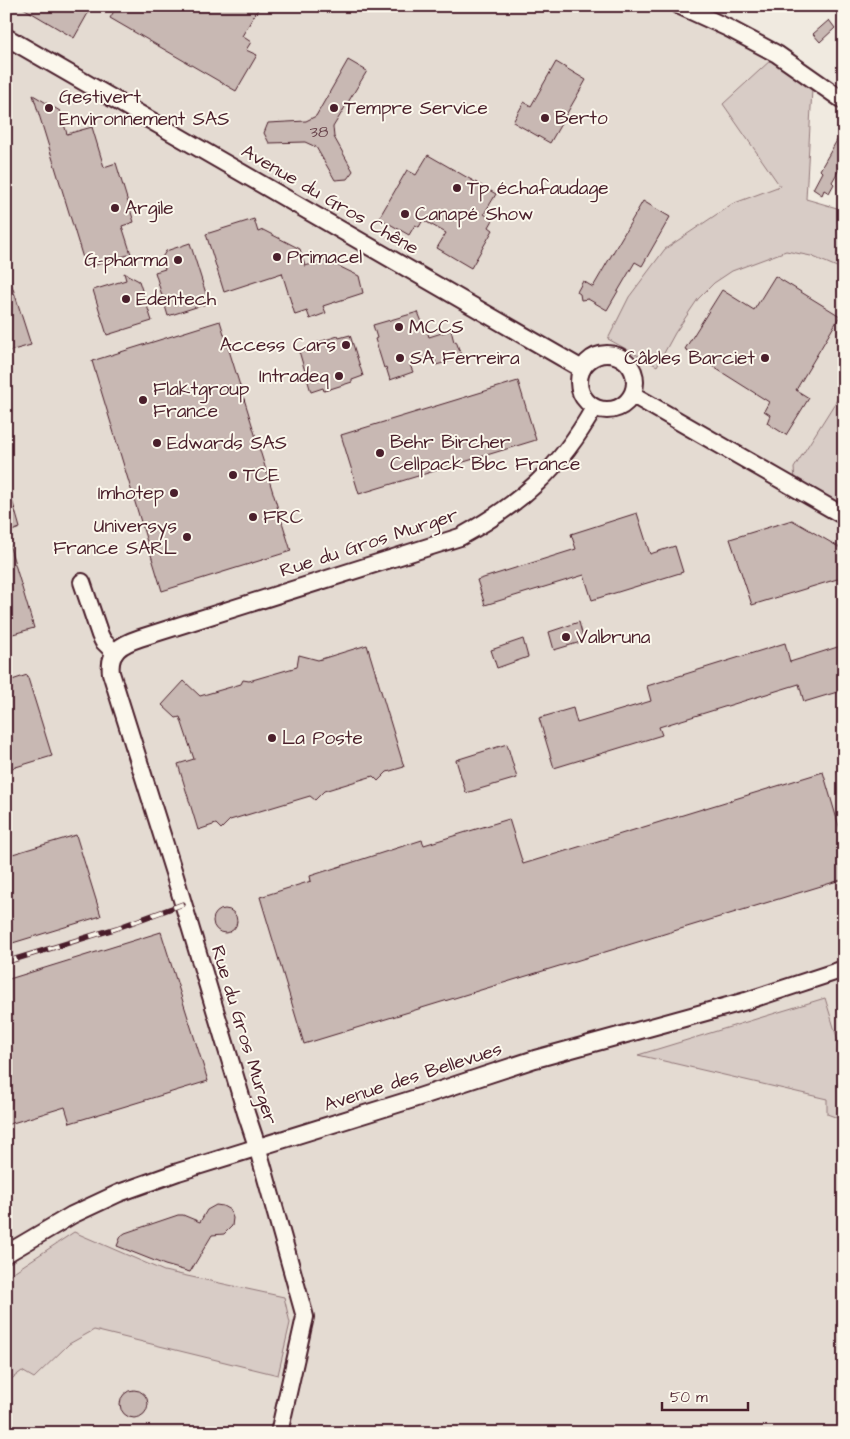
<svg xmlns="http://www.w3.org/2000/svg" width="850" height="1439" viewBox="0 0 850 1439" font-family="'Architects Daughter',sans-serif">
<rect width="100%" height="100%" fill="#f0eae0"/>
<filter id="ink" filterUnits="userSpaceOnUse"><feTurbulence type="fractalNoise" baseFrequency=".02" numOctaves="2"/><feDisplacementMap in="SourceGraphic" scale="10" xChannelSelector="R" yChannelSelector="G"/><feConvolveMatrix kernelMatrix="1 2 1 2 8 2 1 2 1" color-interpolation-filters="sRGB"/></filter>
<g filter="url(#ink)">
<polygon fill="#e4dbd2" points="6,6 665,6 757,50 812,89 806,199 844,210 844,1433 6,1433"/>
<g fill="#d8ccc6" stroke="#917678">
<polygon points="772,59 812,89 806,199 844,210 844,270 811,256 786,251 732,271 714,283 698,299 675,333 657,366 608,339 629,297 665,249 732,204 780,186 723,104"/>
<polygon points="844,393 844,509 795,480 794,468 838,398"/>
<polygon points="825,998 844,1060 844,1124 838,1118 827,1114 827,1099 638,1055"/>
<polygon points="74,1232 164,1271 284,1297 290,1323 278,1375 94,1330 69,1344 34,1378 22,1371 6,1383 6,1277"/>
</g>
<g fill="#c8b8b3" stroke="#4a1f2b">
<polygon points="20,6 92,6 74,38"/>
<polygon points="117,6 260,6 242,36 251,42 246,50 257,55 236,91 110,18"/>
<polygon points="829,20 835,28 820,42 813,34"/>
<polygon points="348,60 367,71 333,127 334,137 353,171 347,179 335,180 316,147 305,142 269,143 264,133 268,123 306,121 316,116"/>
<polygon points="556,62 586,80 550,143 513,122 524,102 531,106"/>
<polygon points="33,95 60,111 67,134 92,127 104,167 116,163 134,222 122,226 131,254 86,268"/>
<polygon points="844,128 844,161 832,182 834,184 829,193 824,190 822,195 813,189 822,172 820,170"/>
<polygon points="428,155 496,194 484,214 493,220 489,227 493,230 471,268 437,248 446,233 423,220 419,227 415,225 409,235 379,218 407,170 416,175"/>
<polygon points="643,201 670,217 642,266 635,262 607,310 588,299 581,300 580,294 577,292 583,281 593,287"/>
<polygon points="254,219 258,232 263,230 300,249 305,266 326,260 359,276 363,293 323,306 326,313 310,319 307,311 295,315 282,273 224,292 206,234"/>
<polygon points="190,243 209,303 168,316 155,272 165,269 161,259 166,251"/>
<polygon points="8,273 31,345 6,352 6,274"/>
<polygon points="124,273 139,281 152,321 107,335 93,290 126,280"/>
<polygon points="775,276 840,316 796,390 809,398 786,435 767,423 770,415 764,411 769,402 685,349 722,290 754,310"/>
<polygon points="418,312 422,322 424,322 429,337 451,330 454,342 456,341 462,358 436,365 434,357 410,365 413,372 390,380 386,367 384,368 375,339 377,338 373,325"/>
<polygon points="220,321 291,551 162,591 92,361"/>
<polygon points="350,335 363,376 352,380 352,382 324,391 323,388 311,392 299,351 310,347 309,345 338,336 339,338"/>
<polygon points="518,381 536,440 359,494 341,435"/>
<polygon points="6,489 9,489 20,528 6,533"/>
<polygon points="637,513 650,554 675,546 683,572 592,600 584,575 485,605 477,580 576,549 571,534"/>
<polygon points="792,520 844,550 844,577 752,605 730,539"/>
<polygon points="6,544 9,544 34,628 6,636"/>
<polygon points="579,622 584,641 554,650 549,632"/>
<polygon points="523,639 528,657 497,668 491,650"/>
<polygon points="785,643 790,662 844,645 844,690 804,702 799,684 659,727 662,735 554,768 539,718 573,708 577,723 651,701 647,686"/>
<polygon points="367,645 404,767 387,772 378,781 373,776 324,791 315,800 310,796 230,820 221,829 216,824 198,830 178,764 194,759 180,717 176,718 162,705 184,681 200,696 241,684 243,680 249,681 297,667 299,655 318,660"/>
<polygon points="27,675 52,756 6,770 6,682"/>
<polygon points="507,744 517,778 466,793 456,760"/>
<polygon points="823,772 844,843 844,879 304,1044 260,897 311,881 310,876 422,840 424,845 509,819 523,864"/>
<polygon points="76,835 101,916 6,945 6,856"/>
<circle cx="225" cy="921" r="12"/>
<polygon points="161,932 208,1081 70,1123 65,1107 6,1125 6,980"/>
<polygon points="216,1205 223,1206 230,1210 233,1218 232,1226 224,1234 212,1235 190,1272 165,1265 117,1246 121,1236 125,1233 178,1215 183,1215 200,1222 207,1210"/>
<circle cx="134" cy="1404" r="14"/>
</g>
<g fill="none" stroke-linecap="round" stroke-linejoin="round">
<g stroke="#4a1f2b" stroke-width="20">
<g id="minor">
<polyline points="680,6 728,28 777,54 844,101"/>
<polyline points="6,37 582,369"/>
<circle cx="607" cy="382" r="28"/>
<polyline points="633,395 844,516"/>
<polyline points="82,582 100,635 103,641 115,653"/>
<polyline points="6,1254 72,1215 119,1193 178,1172 410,1100 535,1059 746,1001 844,969"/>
<path d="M279,1433L305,1317L257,1146L246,1113L174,873L111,673C108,651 122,644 140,638L460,537C520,504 560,469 594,408"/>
</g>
</g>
<use href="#minor" stroke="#fbf7ec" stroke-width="16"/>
<g stroke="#4a1f2b" stroke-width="5.5">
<polyline id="rail" points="6,962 117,928 183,904"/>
</g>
<use href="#rail" stroke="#fbf7ec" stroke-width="4" stroke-dasharray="11" stroke-linecap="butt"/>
</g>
</g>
<g fill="#4a1f2b" stroke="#fbf7ec" stroke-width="2">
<circle cx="49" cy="108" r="5"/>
<circle cx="334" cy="108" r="5"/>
<circle cx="545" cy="118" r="5"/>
<circle cx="457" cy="188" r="5"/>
<circle cx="115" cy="208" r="5"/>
<circle cx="405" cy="214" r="5"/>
<circle cx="277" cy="257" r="5"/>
<circle cx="178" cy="260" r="5"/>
<circle cx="126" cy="299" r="5"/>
<circle cx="399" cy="327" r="5"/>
<circle cx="346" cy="345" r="5"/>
<circle cx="400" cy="358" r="5"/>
<circle cx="765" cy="358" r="5"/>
<circle cx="339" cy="376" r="5"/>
<circle cx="143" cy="400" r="5"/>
<circle cx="157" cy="443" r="5"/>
<circle cx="380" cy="453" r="5"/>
<circle cx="233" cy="475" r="5"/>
<circle cx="174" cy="493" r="5"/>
<circle cx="253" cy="517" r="5"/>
<circle cx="187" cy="537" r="5"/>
<circle cx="566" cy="637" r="5"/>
<circle cx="272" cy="738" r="5"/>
</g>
<g text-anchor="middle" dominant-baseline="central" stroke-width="4" stroke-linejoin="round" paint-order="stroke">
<g font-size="16" fill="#6a454d">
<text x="319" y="132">38</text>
</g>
<g font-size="19" fill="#4a1f2b" stroke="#fbf7ec" text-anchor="start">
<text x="59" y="97">Gestivert<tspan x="59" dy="22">Environnement SAS</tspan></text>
<text x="344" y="108">Tempre Service</text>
<text x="555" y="118">Berto</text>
<text x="467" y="188">Tp échafaudage</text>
<text x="125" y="208">Argile</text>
<text x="415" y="214">Canapé Show</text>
<text x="287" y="257">Primacel</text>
<text x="168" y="260" text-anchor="end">G-pharma</text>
<text x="136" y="299">Edentech</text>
<text x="409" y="327">MCCS</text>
<text x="336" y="345" text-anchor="end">Access Cars</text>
<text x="410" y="358">SA Ferreira</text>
<text x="755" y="358" text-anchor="end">Câbles Barciet</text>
<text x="329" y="376" text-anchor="end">Intradeq</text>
<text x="153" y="389">Flaktgroup<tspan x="153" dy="22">France</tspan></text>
<text x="390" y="442">Behr Bircher<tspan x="390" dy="22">Cellpack Bbc France</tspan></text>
<text x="167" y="443">Edwards SAS</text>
<text x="243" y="475">TCE</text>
<text x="164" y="493" text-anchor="end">Imhotep</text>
<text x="263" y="517">FRC</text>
<text x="177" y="526" text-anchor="end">Universys<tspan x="177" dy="22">France SARL</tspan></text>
<text x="576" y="637">Valbruna</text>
<text x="282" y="738">La Poste</text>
</g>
<g font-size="19" fill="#4a1f2b" stroke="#fbf7ec">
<text transform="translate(330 200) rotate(30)">Avenue du Gros Chêne</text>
<text transform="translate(369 543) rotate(-18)">Rue du Gros Murger</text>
<text transform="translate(244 1035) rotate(73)">Rue du Gros Murger</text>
<text transform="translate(413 1077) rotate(-18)">Avenue des Bellevues</text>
</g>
</g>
<rect width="850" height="1439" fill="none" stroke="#fbf7ec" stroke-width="25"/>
<rect x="12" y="12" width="825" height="1414" fill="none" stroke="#4a1f2b" stroke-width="2" filter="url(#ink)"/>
<path d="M662 1402v8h86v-8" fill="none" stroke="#4a1f2b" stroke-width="2.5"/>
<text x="670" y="1402" font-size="15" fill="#4a1f2b" stroke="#fbf7ec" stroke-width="4" paint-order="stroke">50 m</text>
</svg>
